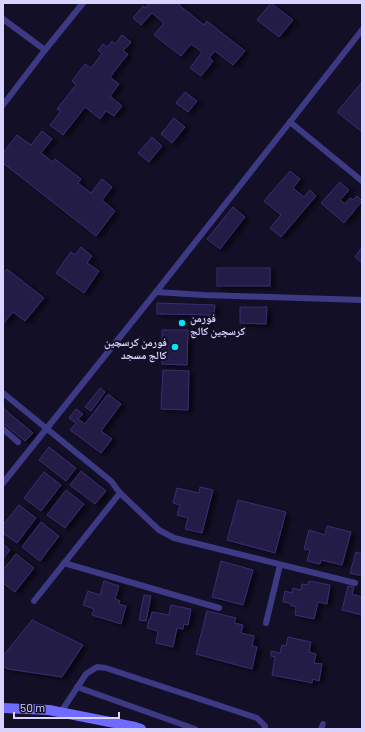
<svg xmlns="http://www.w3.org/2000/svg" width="365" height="732" viewBox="0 0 365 732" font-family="Barlow,'Noto Naskh Arabic',sans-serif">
<defs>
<filter id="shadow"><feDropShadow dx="4.5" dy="2.5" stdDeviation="2" flood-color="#0009"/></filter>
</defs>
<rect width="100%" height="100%" fill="#130f26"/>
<g fill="#241b47" stroke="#3b2d73" filter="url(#shadow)">
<polygon points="149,3 181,3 179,5 204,25 207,21 245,51 233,65 215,51 209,58 213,61 201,76 190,68 202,52 191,44 181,56 154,35 164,23 152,13 141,25 133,18 143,6 146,8"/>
<polygon points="271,3 293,20 279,37 257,20"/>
<polygon points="122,35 131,42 123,51 128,54 110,77 119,84 110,96 122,106 114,116 106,111 100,119 85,107 63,135 50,125 61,111 57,109 76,85 72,81 85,64 91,68 102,54 98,50 103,44 107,47 112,41 115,44"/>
<polygon points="362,82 362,132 337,112"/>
<polygon points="185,92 197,101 188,112 176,103"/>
<polygon points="174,118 185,127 172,143 161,134"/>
<polygon points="42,131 52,139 41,153 53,162 55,159 81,179 78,183 91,193 102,179 112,187 102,200 115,211 96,236 3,163 3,153 17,135 31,145"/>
<polygon points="152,137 162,146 149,162 138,153"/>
<polygon points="290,171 300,179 293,188 304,197 310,190 316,196 281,237 270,228 281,215 264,201"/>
<polygon points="340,182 349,190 340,200 345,204 350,198 353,200 357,196 362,201 344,223 321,203"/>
<polygon points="233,207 245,217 220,249 207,239"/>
<polygon points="81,247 92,256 87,263 99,271 84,293 56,273 71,252 75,255"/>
<polygon points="362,247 362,263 355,257"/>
<rect x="217" y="268" width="53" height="18"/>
<polygon points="7,269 44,298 25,321 13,312 3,324 3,274"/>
<polygon points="157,303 215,305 214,315 157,314"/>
<polygon points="240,307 267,307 266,324 240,323"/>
<polygon points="162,330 188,330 187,365 162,364"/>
<polygon points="163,370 189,371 188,410 161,409"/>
<polygon points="100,388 105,392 91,411 85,407"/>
<polygon points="108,394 121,404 101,431 112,439 101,453 70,430 76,423 69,418 76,409 83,414 78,419 85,424"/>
<polygon points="3,408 33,433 25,441 3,423"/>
<polygon points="49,447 76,468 66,481 39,460"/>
<polygon points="81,471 106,491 95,504 70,485"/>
<polygon points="44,472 61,485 41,511 24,498"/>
<polygon points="200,487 213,490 202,533 185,529 188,518 177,515 180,505 173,503 177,488 199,493"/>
<polygon points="66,490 84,504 65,528 47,515"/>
<polygon points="238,500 286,512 275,553 227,540"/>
<polygon points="19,505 36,518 17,543 3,533 3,525"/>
<polygon points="41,522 59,536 40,561 22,547"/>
<polygon points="327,526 351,532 342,565 321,560 320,564 307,561 310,550 304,549 309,530 325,535"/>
<polygon points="3,544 10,550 3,559"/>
<polygon points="356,552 362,554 362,576 350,573"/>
<polygon points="16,554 34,568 15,592 3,583 3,570"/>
<polygon points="221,561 253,570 243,605 212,597"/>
<polygon points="104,581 119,586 115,599 120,601 119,604 126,606 121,624 92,615 94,609 83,605 88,591 100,595"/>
<polygon points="309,581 330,585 327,604 318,602 314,619 295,615 296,607 290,605 290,603 283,602 285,591 292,593 293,588 301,590 302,584 308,585"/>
<polygon points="348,586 354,587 352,594 362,597 362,615 342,610"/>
<polygon points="144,595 151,596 146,621 139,620"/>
<polygon points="171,605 191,609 188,625 184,624 183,629 177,628 173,647 156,643 158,631 147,628 149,619 150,619 152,612 169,615"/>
<polygon points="207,611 236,618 234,623 243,625 241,633 254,636 252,646 257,647 252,669 196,654"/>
<polygon points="32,620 83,645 62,677 8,669 3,666 3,656"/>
<polygon points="288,637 311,642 309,652 316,654 314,663 322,664 319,681 313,679 312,683 272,675 275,657 271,656 271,651 280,653 282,645 286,646"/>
</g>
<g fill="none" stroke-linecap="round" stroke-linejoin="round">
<g stroke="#3d3a85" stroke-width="6">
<polyline points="3,19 45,50"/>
<polyline points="3,105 45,50 83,3"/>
<polyline points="290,122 362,181"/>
<polyline points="156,292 203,295 362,300"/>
<polyline points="3,393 111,481 120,493 159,530 174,538 355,583"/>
<polyline points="3,429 18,442"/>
<polyline points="3,483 156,292 290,122 362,30"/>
<polyline points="64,563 219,608"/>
<polyline points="34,601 120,493"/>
<polyline points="266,623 280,565"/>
<polyline points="77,687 195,729"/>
<polyline points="61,712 86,674 97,667 106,668 257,718 265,726 265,729"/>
<polyline points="321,729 323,724"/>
</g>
<polyline stroke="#6f6bff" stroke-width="10" points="3,708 49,710 135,727 141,729"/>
</g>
<g fill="#00e5ff" stroke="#130f26" stroke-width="1.5">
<circle cx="182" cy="323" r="4"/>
<circle cx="175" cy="347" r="4"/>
</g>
<g text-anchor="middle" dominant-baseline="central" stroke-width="4" stroke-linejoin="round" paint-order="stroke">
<g font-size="11" font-weight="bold" fill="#d9d4ff" stroke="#130f26" text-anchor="start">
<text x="190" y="317">فورمن<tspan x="190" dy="13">کرسچین کالج</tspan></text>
<text x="167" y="341" text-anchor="end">فورمن کرسچین<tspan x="167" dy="13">کالج مسجد</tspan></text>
</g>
</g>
<rect width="365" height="732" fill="none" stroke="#d9d4ff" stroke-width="8"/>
<path d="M14 712v6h105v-6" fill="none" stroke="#d9d4ff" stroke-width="2"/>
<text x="20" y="712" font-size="12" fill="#d9d4ff" stroke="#130f26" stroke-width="3" paint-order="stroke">50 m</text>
</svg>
